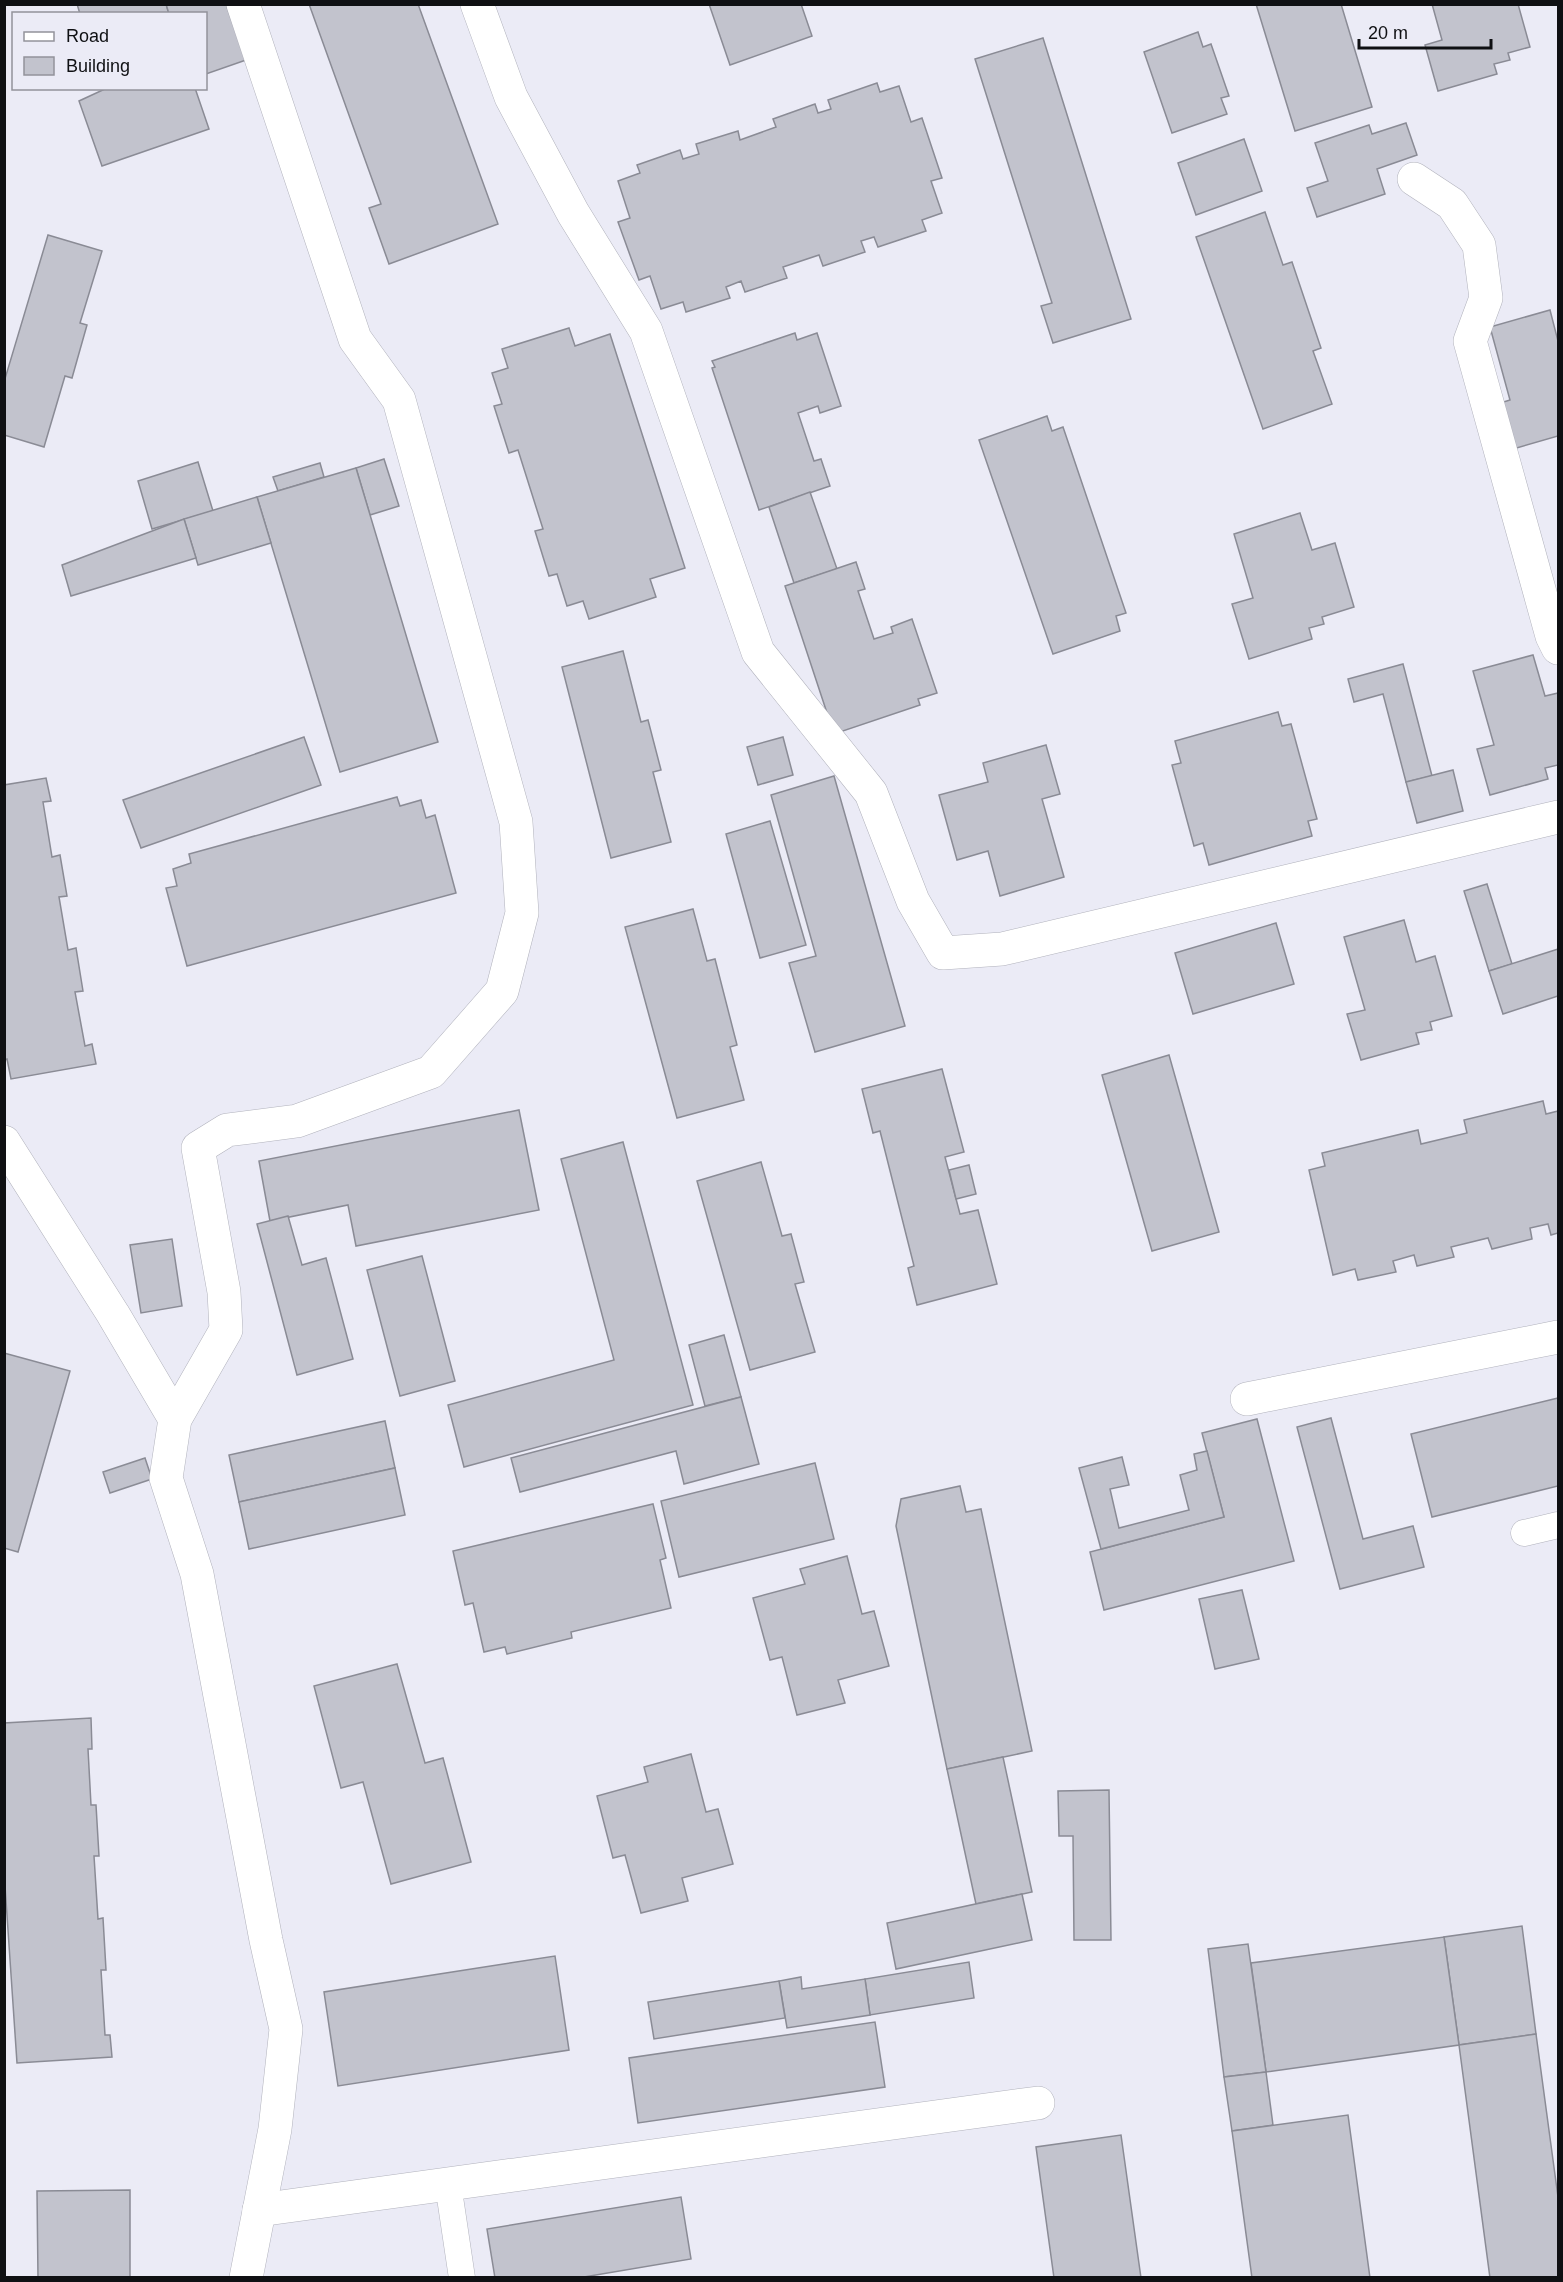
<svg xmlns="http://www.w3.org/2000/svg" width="1563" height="2282" viewBox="0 0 1563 2282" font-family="Arial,sans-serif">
<rect width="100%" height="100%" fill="#ebebf6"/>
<g fill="#c2c3cd" stroke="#8a8b95" stroke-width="1.5">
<polygon points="77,4 166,4 169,14 80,14"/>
<polygon points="166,4 226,4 246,60 206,74 206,14 169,14"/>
<polygon points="309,4 418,4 498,224 389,264 369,208 381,204"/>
<polygon points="709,4 801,4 812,36 730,65"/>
<polygon points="1256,4 1341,4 1372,107 1295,131"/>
<polygon points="1432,4 1518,4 1530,47 1508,53 1510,60 1494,64 1497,74 1438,91 1425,45 1442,40"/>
<polygon points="1198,32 1203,47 1211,44 1229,96 1221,98 1227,114 1172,133 1144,52"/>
<polygon points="1043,38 1131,319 1053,343 1041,306 1052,303 975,59"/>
<polygon points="877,83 880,92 899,86 911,122 922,118 942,178 931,181 942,213 922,220 926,231 878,247 874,237 861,241 865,252 823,266 819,255 783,267 787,278 745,292 741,281 726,287 730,298 686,312 683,302 661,309 650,276 639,280 618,222 630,218 618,181 640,173 637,165 680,150 683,159 699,154 696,144 738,131 740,140 776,127 773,119 815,104 818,113 831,109 828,100"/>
<polygon points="107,88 195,88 209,129 102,166 79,101"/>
<polygon points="1406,123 1417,155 1377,169 1385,194 1317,217 1307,188 1328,181 1315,143 1369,125 1372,134"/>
<polygon points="1244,139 1262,191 1196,215 1178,163"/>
<polygon points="1265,212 1283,265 1292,262 1321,348 1313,351 1332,404 1263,429 1196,237"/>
<polygon points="48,235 102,251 80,323 87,325 72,378 65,376 44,447 4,435 4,382"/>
<polygon points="1550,310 1558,341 1558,436 1506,451 1494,405 1510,400 1490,327"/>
<polygon points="569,328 575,346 610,334 685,568 650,579 656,597 589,619 583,601 567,606 557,574 549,576 535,531 543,529 518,450 509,453 494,406 502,404 492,373 508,368 502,349"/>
<polygon points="795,333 797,340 817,333 841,406 820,413 818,406 798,413 814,461 821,459 830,486 759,510 712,368 715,367 712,361"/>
<polygon points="1047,416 1052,431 1063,427 1126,613 1116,616 1120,631 1053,654 979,440"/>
<polygon points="384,459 399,506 370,515 356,468"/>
<polygon points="198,462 213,511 152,529 138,481"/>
<polygon points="320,463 324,477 278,491 273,477"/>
<polygon points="356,468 438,742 340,772 257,497"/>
<polygon points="810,492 837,569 794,583 769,507"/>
<polygon points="257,497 271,543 198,565 184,519"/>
<polygon points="1300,513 1312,550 1335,543 1354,607 1322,617 1324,624 1309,628 1312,639 1249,659 1232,604 1253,598 1234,534"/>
<polygon points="184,519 196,558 71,596 62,565"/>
<polygon points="856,562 865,589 858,591 874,639 893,633 891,627 912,619 937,693 918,699 920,705 837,733 832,728 785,586"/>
<polygon points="623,651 641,722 648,720 661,770 653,772 671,842 611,858 562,667"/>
<polygon points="1533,655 1545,696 1558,693 1558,765 1545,768 1548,779 1490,795 1477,749 1494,745 1473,671"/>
<polygon points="1403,664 1432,776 1406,782 1383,694 1354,702 1348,679"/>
<polygon points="1278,712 1282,726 1291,724 1317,819 1308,821 1312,836 1209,865 1203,843 1194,846 1172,765 1181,763 1175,741"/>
<polygon points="304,737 321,785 141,848 123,800"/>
<polygon points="783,737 793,775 758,785 747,747"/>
<polygon points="1046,745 1060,794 1042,799 1064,877 1000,896 988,851 957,860 939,795 988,782 983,763"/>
<polygon points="1453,770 1463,811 1417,823 1406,782"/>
<polygon points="834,776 905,1026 815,1052 789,963 816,956 771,795"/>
<polygon points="46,778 51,801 43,802 52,857 60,855 67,896 59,897 68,950 76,948 83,991 75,992 85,1046 92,1044 96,1064 11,1079 7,1059 4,1060 4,785"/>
<polygon points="397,797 400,806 421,800 426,818 435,815 456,893 187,966 166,888 177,886 173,869 191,863 189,854"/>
<polygon points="770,821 806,945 760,958 726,834"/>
<polygon points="1487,884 1512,964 1489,971 1464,891"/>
<polygon points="693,909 707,961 715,959 737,1045 730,1047 744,1100 677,1118 625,927"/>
<polygon points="1404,920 1416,962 1435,956 1452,1016 1430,1022 1432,1030 1416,1033 1419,1044 1361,1060 1347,1014 1365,1010 1344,937"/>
<polygon points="1276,923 1294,984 1193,1014 1175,953"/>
<polygon points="1558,949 1558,996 1503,1014 1489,971"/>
<polygon points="1169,1055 1219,1232 1152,1251 1102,1075"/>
<polygon points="942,1069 964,1152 945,1157 960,1214 978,1210 997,1284 917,1305 908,1268 914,1266 880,1131 873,1133 862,1089"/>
<polygon points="1543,1101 1546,1114 1558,1111 1558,1233 1551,1235 1548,1224 1530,1228 1532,1239 1492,1249 1488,1238 1451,1247 1454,1257 1417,1266 1414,1255 1393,1261 1396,1272 1358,1280 1355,1269 1333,1275 1309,1170 1325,1166 1322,1153 1418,1130 1421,1144 1467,1133 1464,1120"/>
<polygon points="519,1110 539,1210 356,1246 348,1205 270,1221 259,1161"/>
<polygon points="623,1142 693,1405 464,1467 448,1405 614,1360 561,1159"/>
<polygon points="761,1162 782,1236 791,1234 804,1282 795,1284 815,1352 750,1370 697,1181"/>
<polygon points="969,1165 976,1194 956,1199 949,1170"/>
<polygon points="288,1216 302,1265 326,1258 353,1359 297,1375 257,1224"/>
<polygon points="172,1239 182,1306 141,1313 130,1245"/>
<polygon points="422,1256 455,1381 400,1396 367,1270"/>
<polygon points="724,1335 741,1397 705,1406 689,1345"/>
<polygon points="4,1353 70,1371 18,1552 4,1548"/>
<polygon points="741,1397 759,1464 684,1484 676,1451 520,1492 511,1458"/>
<polygon points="1558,1398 1558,1486 1432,1517 1411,1434"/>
<polygon points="1331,1418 1363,1539 1413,1526 1424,1567 1340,1589 1297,1427"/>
<polygon points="1257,1419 1294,1561 1104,1610 1090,1552 1224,1517 1202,1433"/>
<polygon points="385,1421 395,1468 239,1502 229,1455"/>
<polygon points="1207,1451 1224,1517 1101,1549 1079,1468 1122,1457 1129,1485 1110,1489 1119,1528 1189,1510 1180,1475 1197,1470 1194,1454"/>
<polygon points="145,1458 152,1479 110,1493 103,1472"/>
<polygon points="815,1463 834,1539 679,1577 661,1501"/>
<polygon points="395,1468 405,1515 249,1549 239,1502"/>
<polygon points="960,1486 966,1512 981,1509 1032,1751 947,1769 896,1526 901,1499"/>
<polygon points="653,1504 666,1558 660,1560 671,1608 571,1632 572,1638 507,1654 505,1647 484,1652 473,1603 465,1605 453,1551"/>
<polygon points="847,1556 862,1614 874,1611 889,1666 838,1680 845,1703 797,1715 782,1657 770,1660 753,1598 805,1584 800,1569"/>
<polygon points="1242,1590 1259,1659 1215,1669 1199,1599"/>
<polygon points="397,1664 425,1763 443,1758 471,1862 391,1884 363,1782 341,1788 314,1686"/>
<polygon points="91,1718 92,1749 88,1749 91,1805 96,1805 99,1856 94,1856 98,1919 103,1918 106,1970 101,1970 105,2035 110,2035 112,2057 17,2063 4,1871 4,1723"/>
<polygon points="691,1754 706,1812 718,1809 733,1864 682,1878 688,1901 641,1913 625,1855 613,1858 597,1796 648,1782 644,1767"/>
<polygon points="1003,1757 1032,1892 976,1904 947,1769"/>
<polygon points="1109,1790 1111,1940 1074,1940 1073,1836 1059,1836 1058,1791"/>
<polygon points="1022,1894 1032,1940 896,1969 887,1923"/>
<polygon points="1522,1926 1536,2034 1459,2045 1444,1937"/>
<polygon points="1444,1937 1459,2045 1266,2072 1251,1963"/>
<polygon points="1248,1944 1266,2072 1224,2077 1208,1949"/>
<polygon points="555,1956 569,2050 338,2086 324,1992"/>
<polygon points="969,1962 974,1998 870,2015 865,1979"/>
<polygon points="801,1977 802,1989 865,1979 870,2015 787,2028 779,1981"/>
<polygon points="779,1981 785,2018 654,2039 648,2002"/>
<polygon points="875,2022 885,2087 638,2123 629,2058"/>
<polygon points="1536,2034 1558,2197 1558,2278 1490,2278 1459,2045"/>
<polygon points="1266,2072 1273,2125 1232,2131 1224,2077"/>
<polygon points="1348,2115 1370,2278 1252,2278 1232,2131"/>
<polygon points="1121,2135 1141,2278 1054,2278 1036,2147"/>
<polygon points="130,2190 130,2278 38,2278 37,2191"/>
<polygon points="681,2197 691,2259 578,2278 495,2278 487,2229"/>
</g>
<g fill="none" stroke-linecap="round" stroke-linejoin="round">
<g stroke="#b1b2bc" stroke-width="27">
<g id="lane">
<polyline points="1524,1533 1558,1525"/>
<polyline points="448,2184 462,2278"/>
</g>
</g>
<g stroke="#b1b2bc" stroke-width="34">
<g id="street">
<polyline points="243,4 355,339 399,400 516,822 522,913 502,991 431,1072 297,1121 227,1130 198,1148 224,1292 226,1330 175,1419 166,1478 197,1574 266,1940 286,2029 275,2129 246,2278"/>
<polyline points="477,4 511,97 573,213 646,331 758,652 871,793 913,901 943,953 1002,949 1558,817"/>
<polyline points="1414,179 1452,204 1479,245 1486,298 1470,341 1552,636 1558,648"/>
<polyline points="4,1142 113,1314 175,1419"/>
<polyline points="1247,1399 1558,1337"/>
<polyline points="259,2210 1038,2103"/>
</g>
</g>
<use href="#lane" stroke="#fff" stroke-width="26"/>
<use href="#street" stroke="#fff" stroke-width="33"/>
</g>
<rect width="1563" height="2282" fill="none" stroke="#0f1013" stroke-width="12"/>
<rect x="12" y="12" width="195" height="78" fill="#ebebf6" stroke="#93939b" stroke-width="1.5"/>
<rect x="24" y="32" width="30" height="9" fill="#ffffff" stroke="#93939b" stroke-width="1.5"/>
<text x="66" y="42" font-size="18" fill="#0f1013">Road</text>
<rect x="24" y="57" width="30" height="18" fill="#c2c3cd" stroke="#93939b" stroke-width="1.5"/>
<text x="66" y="72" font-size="18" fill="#0f1013">Building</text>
<path d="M1359 39v9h132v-9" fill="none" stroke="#0f1013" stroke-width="3"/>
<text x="1368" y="39" font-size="18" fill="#0f1013" stroke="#ebebf6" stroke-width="4.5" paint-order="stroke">20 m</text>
</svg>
